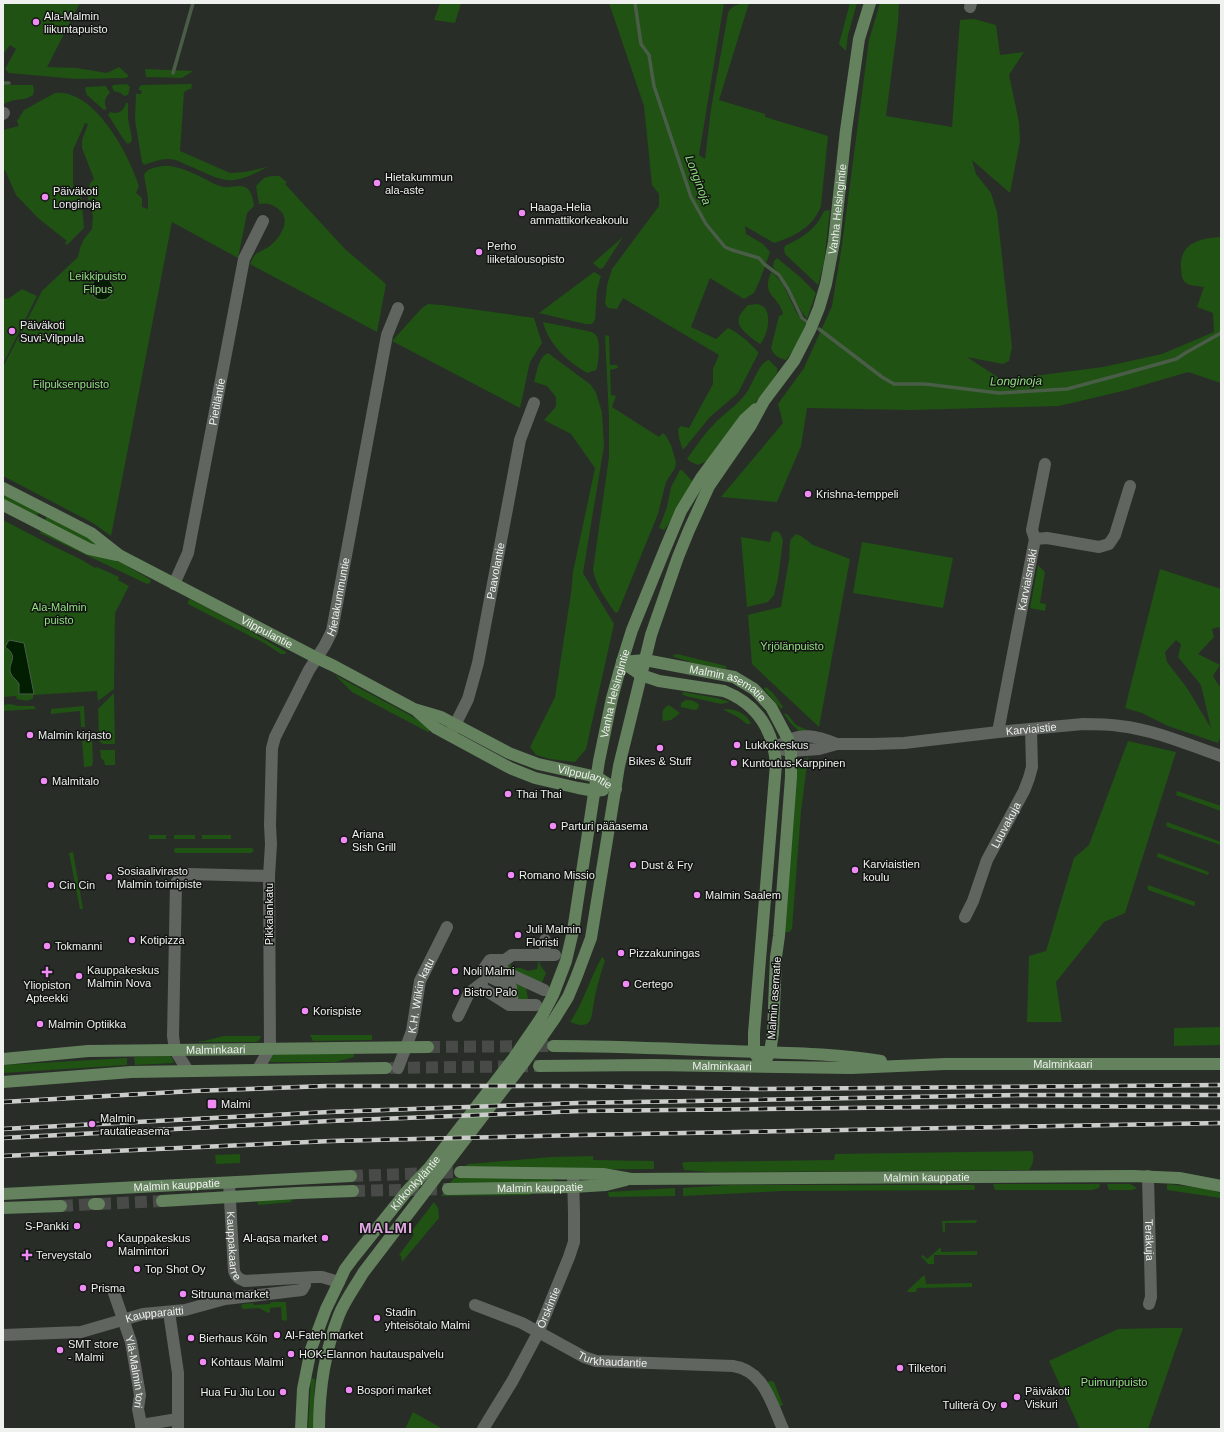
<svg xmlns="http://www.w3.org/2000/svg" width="1224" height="1432" viewBox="0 0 1224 1432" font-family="Helvetica,sans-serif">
<rect width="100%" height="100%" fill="#292d28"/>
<g fill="#1f5213" fill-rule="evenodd">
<polygon points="3,3 80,3 47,67 77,68 107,73 119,67 128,75 128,77 125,78 76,79 9,73 5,69 16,49 10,45 4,53 3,53"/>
<polygon points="440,3 461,3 455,23 434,20"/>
<path d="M609,3H724L699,155L705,159L711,109L728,13C731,5 741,3 749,3L719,100L765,114V117L828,136L821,206C814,226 794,237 774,243L745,226L746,234L763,244L770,252L760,280L754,293L744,299L710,278L691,327L716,339L728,328C739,333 750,343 758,352V354L738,393L710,417L683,450L679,438L678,429L681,426L689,428L713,384V369L719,355L623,298L617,309L608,308L605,304L607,285L612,269L659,206V194L652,185L644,106Z"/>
<polygon points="850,3 857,3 848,35 846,51 839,44"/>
<path d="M880,3H899L898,23L886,116L952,127L960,20L974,19L996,25L1000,55L1024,52L1009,75L1019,122L1020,141L1010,193L972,160L976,174L991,193L997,212L1012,347L1009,361L1003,364L967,357L1002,380L1103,367L1162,354L1214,332L1213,313L1197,307L1204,287C1199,286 1190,286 1186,283C1181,279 1182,274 1181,269C1179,243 1200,238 1221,237V383L1188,372L1127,390L1059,406L911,410L807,408L801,446L777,502L721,497L783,423L778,404L804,368L832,306L842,245L869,40Z"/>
<polygon points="145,69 193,71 182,78 146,77"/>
<polygon points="127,84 130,87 128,95 124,96 121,93 114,91 112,87 113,85"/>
<path d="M192,84L191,89H189L184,92L180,151L230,173L245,172L267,167C233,186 226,183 192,167C184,164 177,159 168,159C160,159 152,162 144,165L142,162L135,120L136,94H141L142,91L139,90V87L142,85Z"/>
<path d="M3,85H33L34,91L33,95C21,103 16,96 3,105Z"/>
<path d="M106,86L110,93C105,97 103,103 107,109L104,110L87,95L85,89L86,87Z"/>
<path d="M55,93C95,89 129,155 139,186L136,193L142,198V207L148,209V198L144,175C146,170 152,168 157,167C176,163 192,173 209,181C214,184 218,186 224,187C231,188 242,183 248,189C252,193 253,200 254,206L247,213L238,258L172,222L111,536L93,523L3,476V367L42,291L78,257L80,248L84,239L92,229L93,216L88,200V194L90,183L94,179L82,148V140L88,124L85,123L73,150V190L81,194L84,228L67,245L65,243L67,241L38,218L16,195L5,170L3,171V130L19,126L17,121L24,110Z"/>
<path d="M126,103H128V119L132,139L131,142L128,144C122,139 114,123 108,115L110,112C118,115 124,111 126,103Z"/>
<path d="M271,176H279L287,182L285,184L345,249L386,284L377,332L250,264C252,261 253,256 256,254C260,251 266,249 270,246C282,235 294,217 274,206C269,203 265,203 259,204L256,186L264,178Z"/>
<path d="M830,210L824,262L818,285L785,254L784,249L785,246C804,236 815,231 824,211Z"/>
<polygon points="623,237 603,268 600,269 593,263"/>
<path d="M777,258L800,277L816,293L807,319C794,303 789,282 773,267L774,261Z"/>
<polygon points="594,272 601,276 597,290 595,320 592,324 585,324 539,313"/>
<path d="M771,272C790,285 790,311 806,324L797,345L786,360C779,358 774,356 771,348L779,316L783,314C778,294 761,297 771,272Z"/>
<polygon points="22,289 37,296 3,364 3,298 8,299"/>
<polygon points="428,304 442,305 534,318 542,343 530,362 520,408 392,341 422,308"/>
<path d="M758,304C761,306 765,306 766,310C771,318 767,337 760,344C752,338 733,327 740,315C742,312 745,308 748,305Z"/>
<path d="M543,322L588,331C592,332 595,333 597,337C600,343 599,364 596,370L587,373C567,361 549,345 543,322Z"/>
<path d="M605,335L609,336L610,365H617L618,368L610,370L611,395L616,396L612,407L659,437L663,433L666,436L671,445L676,462L675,468L666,482L658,514L618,612L616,613L614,611C605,598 596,586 593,570L609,457V417Z"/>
<path d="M548,353L591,385L596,393L602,412L604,446L583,573L614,624L586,749L575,762L550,759L536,755L530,747L555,697L571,593L573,572L595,468L571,434L544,420L554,409L556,406V397L547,386L534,382C537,373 538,357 548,353Z"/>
<path d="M769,360L777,368V373L763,393L707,461L698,465L691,462L687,459C696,446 705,433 716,422C726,412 739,404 747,392C753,384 759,362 769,360Z"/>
<polygon points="680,470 682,470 694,483 678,512 664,530 659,528 667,507 671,487"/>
<polygon points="3,491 40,510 36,518 3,500"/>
<polygon points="48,514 86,534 99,546 83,541 44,522"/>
<path d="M3,520L49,544L82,560L95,568L97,567L119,577L118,580L129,586L115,613L114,689L98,701L97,691L33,695V698C29,702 23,700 17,699L16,696L3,697Z"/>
<polygon points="41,528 88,552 120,562 151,580 150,583 147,584 40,533"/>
<polygon points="776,531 780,533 783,540 778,579 774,595 768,602 747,607 741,537 770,542 772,533"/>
<polygon points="796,534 801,536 813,545 850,559 819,727 752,664 748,615 781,607 789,560 790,542 791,539"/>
<polygon points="862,542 953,558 943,608 853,593"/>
<polygon points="1038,565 1045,572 1040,603 1046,604 1045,611 1030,608"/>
<path d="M1160,569L1221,589V631L1219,627L1212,629L1214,637L1198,654L1220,665L1213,676L1219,686L1221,684V735L1218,743L1168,726L1142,713L1125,708ZM1176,640L1181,644L1178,657L1201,685L1211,728L1187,688L1167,662L1165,652Z"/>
<polygon points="190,599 236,623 286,652 285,654 281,654 264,643 188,604 188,601"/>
<polygon points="677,654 726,666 726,669 693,663 672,656"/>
<polygon points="335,675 408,714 431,728 430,730 428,732 352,692"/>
<polygon points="766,687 773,693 783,707 781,709 764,689"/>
<polygon points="683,692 717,698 730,702 721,704 686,696 682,694"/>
<polygon points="114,693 115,744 103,744 99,741 98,709"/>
<path d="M686,700C691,700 696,701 699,705L698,709L694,710L681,707V703Z"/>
<polygon points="10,704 18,706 34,706 36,709 3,711 3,705"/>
<path d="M669,705L680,713L671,720L663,721C662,714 661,709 669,705Z"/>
<polygon points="84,706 85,727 81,727 80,711 51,714 51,709"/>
<path d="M725,709C736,709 745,713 751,723L750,724H747L738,717L724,710Z"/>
<path d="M784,714H787L796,725L807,730L808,734C796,731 791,724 784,714Z"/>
<polygon points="82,739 92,739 93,761 92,766 84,767"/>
<polygon points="1128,741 1176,752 1125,913 1104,922 1056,982 1062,1022 1027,1022 1029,956 1046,951 1074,858 1089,845"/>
<polygon points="100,750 115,750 115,765 105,765 104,761 101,758"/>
<polygon points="808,757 801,811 792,929 789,932 784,932 797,769 801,762"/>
<polygon points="1177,791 1221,806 1221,811 1176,795"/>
<polygon points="1167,822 1221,842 1221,845 1168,827 1166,826"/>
<rect x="149" y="835" width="17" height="4"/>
<rect x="174" y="835" width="21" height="4"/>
<rect x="202" y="835" width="29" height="4"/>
<polygon points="176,848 252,848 254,851 251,853 176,853 174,852 174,849"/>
<polygon points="73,852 83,909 80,909 69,853"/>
<polygon points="1158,853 1209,872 1208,875 1157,857"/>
<polygon points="1148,885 1195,902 1195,905 1194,906 1148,890"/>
<path d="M602,957L605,960C600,976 595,992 593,1008C592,1013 592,1019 588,1023C583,1027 576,1024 570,1022C584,1002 590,978 602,957Z"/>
<polygon points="539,959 540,965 546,973 541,985 504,965 510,964 513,968 521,968 528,971 537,969"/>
<polygon points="497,970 526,987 528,999 516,1000 493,976"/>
<polygon points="1221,1027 1221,1045 1174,1046 1174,1028"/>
<polygon points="310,1035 372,1035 372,1040 313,1041"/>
<polygon points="224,1036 261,1036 259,1040 256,1042 199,1042 199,1041 204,1041"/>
<polygon points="275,1054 354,1054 354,1057 336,1062 271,1062 269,1061 272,1056"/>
<polygon points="170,1056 172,1058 174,1063 135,1065 134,1057"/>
<polygon points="127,1058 127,1065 3,1073 3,1065"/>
<path d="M1032,1151C1035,1157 1033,1165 1029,1170L710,1172L684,1170L682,1163L685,1162L834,1160L835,1154Z"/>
<polygon points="240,1154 240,1163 216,1164 215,1155"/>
<polygon points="593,1156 593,1160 653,1161 654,1162 654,1169 460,1170 468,1164 551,1157"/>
<polygon points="538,1177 549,1178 558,1182 448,1185 454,1178"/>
<polygon points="993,1184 1100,1184 1099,1188 1092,1190 995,1190"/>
<polygon points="1107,1184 1130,1184 1137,1188 1132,1190 1109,1190"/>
<polygon points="1167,1184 1202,1188 1221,1193 1221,1198 1167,1190"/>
<polygon points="728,1185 974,1185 975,1188 974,1190 783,1191 683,1196 683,1188"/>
<polygon points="675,1188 675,1196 609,1197 608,1192"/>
<polygon points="531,1191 531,1195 441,1196 444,1192"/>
<polygon points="290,1199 292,1202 258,1205 257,1200"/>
<polygon points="434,1202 438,1208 439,1218 402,1262 401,1256 399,1255 414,1235 411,1232"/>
<polygon points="977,1220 976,1223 945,1223 945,1232 943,1232 942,1221"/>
<polygon points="941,1247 941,1252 977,1251 977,1255 934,1255 934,1264 928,1264 921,1256 923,1255 927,1259"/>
<polygon points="923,1276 925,1276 926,1284 972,1283 972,1287 917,1288 916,1292 908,1292 907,1291"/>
<polygon points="271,1302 286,1302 287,1319 286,1321 282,1320 281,1307 270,1308 270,1312 268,1313 259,1308 243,1309 241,1306 243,1304 253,1303 254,1305 270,1304"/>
<polygon points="1162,1328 1183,1328 1148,1429 1080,1429 1049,1361 1118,1329"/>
<polygon points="311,1378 315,1379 313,1429 308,1429"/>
<polygon points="771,1381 774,1382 783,1405 778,1407 767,1382"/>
<polygon points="413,1412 443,1429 405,1429"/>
</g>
<g fill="#021e00" stroke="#495d47">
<circle cx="102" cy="289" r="11"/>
<path d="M9,640L24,643L34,694H19V684C17,680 13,678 11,674C6,663 21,658 5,647Z"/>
</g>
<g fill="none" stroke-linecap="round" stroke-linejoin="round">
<g stroke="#495d47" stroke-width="3.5">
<polyline points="635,3 641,44 649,55 654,86 691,197 706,224 725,247 732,250 759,258 764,264 779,275 788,289 802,318 807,322"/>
<polyline points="173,73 193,3"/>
<polyline points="3,83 9,83"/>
<polyline points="819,329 882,377 894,384 925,384 999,393 1067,389 1119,375 1176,359 1187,352 1221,333"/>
</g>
<g stroke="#474a46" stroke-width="12" stroke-dasharray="12 6" stroke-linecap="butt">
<polyline points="428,1047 553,1046"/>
<polyline points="390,1068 539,1066"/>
<polyline points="351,1176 460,1172"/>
<polyline points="353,1191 448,1189"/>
<polyline points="99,1204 162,1201"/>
<polyline points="61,1206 94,1204"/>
</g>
<g stroke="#60655f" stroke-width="12">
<polyline points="970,7 971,3"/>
<polyline points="3,114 4,113"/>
<polyline points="1035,539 1032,530 1045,464"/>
<path id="s1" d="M174,584L188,553L244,259L263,221"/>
<path id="s2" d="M998,732L1035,539L1047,538L1099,547L1109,544L1115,535L1130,486"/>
<path id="s3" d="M451,733L468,699L478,663L520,440L534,403"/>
<path d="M780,745C800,731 817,736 837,744"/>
<path id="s4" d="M775,748L791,751L819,749L837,744H873L904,743L998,732L1083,724C1095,724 1108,724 1120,726C1155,730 1189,745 1221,756"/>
<path id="s5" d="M965,917L973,901L987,860L1024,791L1029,778L1032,767L1031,729"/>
<polyline points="545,940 545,955"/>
<polyline points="499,965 505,972 544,990"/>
<polyline points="483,970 490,960 505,960 512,955 555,955"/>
<polyline points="488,976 511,987 513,1005"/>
<polyline points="479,986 509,1005 536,1005"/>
<polyline points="458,1016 469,993 482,983"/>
<path id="s6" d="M398,1068L412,1031L420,981L447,927"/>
<path id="s7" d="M258,1069L270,1048L269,876L271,844L270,825L272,748L275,737L309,670L325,645L332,631L387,335L398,308"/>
<polyline points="188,1071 175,1050 173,1036 176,883 179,879 189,874 269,876"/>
<path id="s8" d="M1148,1176L1151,1297L1149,1304"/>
<path id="s9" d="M229,1183L234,1271C236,1277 239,1279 245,1281L315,1277H322L339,1282"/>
<path id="s10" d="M114,1293L131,1342L140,1395L138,1409L142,1429"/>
<path id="s11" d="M475,1305L522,1323L584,1357L596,1361L733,1366C764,1370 772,1405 783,1429"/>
<polyline points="169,1312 178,1373 178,1429"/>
<path id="s12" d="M3,1335L81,1332L143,1314L185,1310L225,1299L302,1290L305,1285"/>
<polyline points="141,1425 178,1419"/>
<path id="s13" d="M483,1429L513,1380L538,1333L569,1257L574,1242V1213L573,1174"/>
</g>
<g stroke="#64825d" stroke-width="12">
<path id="s14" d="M3,488L91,533L119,555L317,658L334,666L414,709L441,717L509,753L538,764L597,777L616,789"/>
<polyline points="3,505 89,549 116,555"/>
<path id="s15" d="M622,662L645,660L734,677L754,689L771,707L788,739L791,751V777L779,936L776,957L773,1033L770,1052L763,1066"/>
<path d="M622,662L641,675L659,681L724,691C757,704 773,729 776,764L754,1033V1052L763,1066"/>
<polyline points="417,711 436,728 510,768 535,778 578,788 595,791 603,790"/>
<path d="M553,1046C613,1046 673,1049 732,1051C782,1053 832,1053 881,1061"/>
<path id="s16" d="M3,1059L88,1051L428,1047"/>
<path id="s17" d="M539,1066L652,1065L851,1068L945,1064H1221"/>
<polyline points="3,1082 131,1072 386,1068"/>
<path id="s18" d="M460,1172L603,1174L631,1179L1133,1176L1179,1178L1221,1186"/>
<path id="s19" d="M448,1189L573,1187L606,1185L626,1180"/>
<path id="s20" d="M3,1194L351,1176"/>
<polyline points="162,1201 298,1193 353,1191"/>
<polyline points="94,1204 99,1204"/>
<polyline points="3,1208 61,1206"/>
<path id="s21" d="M301,1429L303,1389L311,1349L326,1309L339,1282L345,1269L354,1257L407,1191L429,1168L513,1059L541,1018L553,995L566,961L573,931L599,761L612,698L622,662L632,630L665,549L681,511L701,478L744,420L756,409"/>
<path id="s22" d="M319,1429C319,1389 324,1353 339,1315C345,1300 355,1287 363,1273L525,1061L555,1018L568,997L576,978L591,938L619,766L651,635L678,557L689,530L709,486L751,425L764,401L794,361L810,330L819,308L826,284L834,242L846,130L859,39L870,3"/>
</g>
<g stroke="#cacdca" stroke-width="4.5">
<g id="rail">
<polyline points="3,1102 193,1091 326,1086 579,1086 755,1089 1221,1085"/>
<polyline points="3,1129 329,1112 579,1103 1020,1095 1221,1095"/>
<polyline points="3,1138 330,1121 580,1111 1020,1106 1221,1107"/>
<polyline points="3,1156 331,1141 580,1135 1221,1123"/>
</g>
</g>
<use href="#rail" stroke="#131513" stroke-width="3" stroke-dasharray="9" stroke-linecap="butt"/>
</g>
<g fill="#f08bf6" stroke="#131513" stroke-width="1.5">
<circle cx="36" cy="22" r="4"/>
<circle cx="377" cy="183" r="4"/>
<circle cx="45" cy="197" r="4"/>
<circle cx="522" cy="213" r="4"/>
<circle cx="479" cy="252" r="4"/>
<circle cx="12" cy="331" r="4"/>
<circle cx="808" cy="494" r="4"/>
<circle cx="30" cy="735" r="4"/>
<circle cx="737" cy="745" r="4"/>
<circle cx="660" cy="748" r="4"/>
<circle cx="734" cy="763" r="4"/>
<circle cx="44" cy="781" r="4"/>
<circle cx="508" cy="794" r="4"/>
<circle cx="553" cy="826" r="4"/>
<circle cx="344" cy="840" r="4"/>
<circle cx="633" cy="865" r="4"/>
<circle cx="855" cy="870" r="4"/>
<circle cx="511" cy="875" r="4"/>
<circle cx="109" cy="877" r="4"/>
<circle cx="51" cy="885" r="4"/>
<circle cx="697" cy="895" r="4"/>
<circle cx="518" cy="935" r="4"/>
<circle cx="132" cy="940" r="4"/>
<circle cx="47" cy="946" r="4"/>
<circle cx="621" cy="953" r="4"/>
<circle cx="455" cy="971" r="4"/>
<path d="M45 966h4v4h4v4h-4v4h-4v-4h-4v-4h4z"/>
<circle cx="79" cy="976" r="4"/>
<circle cx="626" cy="984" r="4"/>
<circle cx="456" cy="992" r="4"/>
<circle cx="305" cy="1011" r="4"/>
<circle cx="40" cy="1024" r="4"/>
<rect x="207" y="1099" width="10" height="10" rx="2"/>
<circle cx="92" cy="1124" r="4"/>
<circle cx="77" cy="1226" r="4"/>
<circle cx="325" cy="1238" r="4"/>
<circle cx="110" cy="1244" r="4"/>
<path d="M25 1249h4v4h4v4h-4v4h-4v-4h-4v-4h4z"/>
<circle cx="137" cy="1269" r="4"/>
<circle cx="83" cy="1288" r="4"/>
<circle cx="183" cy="1294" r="4"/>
<circle cx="377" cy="1318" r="4"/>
<circle cx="277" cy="1335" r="4"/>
<circle cx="191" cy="1338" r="4"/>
<circle cx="60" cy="1350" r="4"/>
<circle cx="291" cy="1354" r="4"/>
<circle cx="203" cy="1362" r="4"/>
<circle cx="900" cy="1368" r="4"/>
<circle cx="349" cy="1390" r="4"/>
<circle cx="283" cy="1392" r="4"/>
<circle cx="1017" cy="1397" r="4"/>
<circle cx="1004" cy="1405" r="4"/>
</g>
<g text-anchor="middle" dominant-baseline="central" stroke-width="3" stroke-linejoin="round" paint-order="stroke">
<g font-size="11" fill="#eef1ee" stroke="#131513" text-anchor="start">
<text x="44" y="16">Ala-Malmin<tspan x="44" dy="13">liikuntapuisto</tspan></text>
<text x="385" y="177">Hietakummun<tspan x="385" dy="13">ala-aste</tspan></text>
<text x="53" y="191">Päiväkoti<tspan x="53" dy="13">Longinoja</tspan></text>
<text x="530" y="207">Haaga-Helia<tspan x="530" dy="13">ammattikorkeakoulu</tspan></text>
<text x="487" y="246">Perho<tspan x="487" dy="13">liiketalousopisto</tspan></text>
<text x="20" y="325">Päiväkoti<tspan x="20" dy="13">Suvi-Vilppula</tspan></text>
<text x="816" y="494">Krishna-temppeli</text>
<text x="38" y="735">Malmin kirjasto</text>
<text x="745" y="745">Lukkokeskus</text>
<text x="660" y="761" text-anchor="middle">Bikes &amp; Stuff</text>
<text x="742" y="763">Kuntoutus-Karppinen</text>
<text x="52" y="781">Malmitalo</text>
<text x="516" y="794">Thai Thai</text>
<text x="561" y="826">Parturi pääasema</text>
<text x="352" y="834">Ariana<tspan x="352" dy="13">Sish Grill</tspan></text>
<text x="863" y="864">Karviaistien<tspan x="863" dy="13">koulu</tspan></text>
<text x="641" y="865">Dust &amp; Fry</text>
<text x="117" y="871">Sosiaalivirasto<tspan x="117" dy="13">Malmin toimipiste</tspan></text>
<text x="519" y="875">Romano Missio</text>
<text x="59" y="885">Cin Cin</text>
<text x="705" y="895">Malmin Saalem</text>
<text x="526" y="929">Juli Malmin<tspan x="526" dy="13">Floristi</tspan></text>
<text x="140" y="940">Kotipizza</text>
<text x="55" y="946">Tokmanni</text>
<text x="629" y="953">Pizzakuningas</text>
<text x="87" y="970">Kauppakeskus<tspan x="87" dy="13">Malmin Nova</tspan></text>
<text x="463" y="971">Noli Malmi</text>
<text x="634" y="984">Certego</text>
<text x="47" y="985" text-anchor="middle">Yliopiston<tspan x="47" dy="13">Apteekki</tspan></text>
<text x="464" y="992">Bistro Palo</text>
<text x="313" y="1011">Korispiste</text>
<text x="48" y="1024">Malmin Optiikka</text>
<text x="221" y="1104">Malmi</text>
<text x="100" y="1118">Malmin<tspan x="100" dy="13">rautatieasema</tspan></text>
<text x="69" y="1226" text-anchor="end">S-Pankki</text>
<text x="118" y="1238">Kauppakeskus<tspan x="118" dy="13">Malmintori</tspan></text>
<text x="317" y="1238" text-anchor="end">Al-aqsa market</text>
<text x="36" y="1255">Terveystalo</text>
<text x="145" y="1269">Top Shot Oy</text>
<text x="91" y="1288">Prisma</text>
<text x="191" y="1294">Sitruuna market</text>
<text x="385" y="1312">Stadin<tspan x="385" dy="13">yhteisötalo Malmi</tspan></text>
<text x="285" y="1335">Al-Fateh market</text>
<text x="199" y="1338">Bierhaus Köln</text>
<text x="68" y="1344">SMT store<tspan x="68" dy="13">- Malmi</tspan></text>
<text x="299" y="1354">HOK-Elannon hautauspalvelu</text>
<text x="211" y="1362">Kohtaus Malmi</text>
<text x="908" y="1368">Tilketori</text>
<text x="357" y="1390">Bospori market</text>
<text x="1025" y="1391">Päiväkoti<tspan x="1025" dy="13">Viskuri</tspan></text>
<text x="275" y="1392" text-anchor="end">Hua Fu Jiu Lou</text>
<text x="996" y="1405" text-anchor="end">Tuliterä Oy</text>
</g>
<g font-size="11" fill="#eef1ee" stroke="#131513">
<text stroke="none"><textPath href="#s22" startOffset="1352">Vanha Helsingintie</textPath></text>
<text stroke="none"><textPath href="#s1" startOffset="188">Pietiläntie</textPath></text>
<text stroke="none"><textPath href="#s3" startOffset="169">Paavolantie</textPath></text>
<text stroke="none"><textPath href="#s2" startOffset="155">Karviaismäki</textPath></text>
<text stroke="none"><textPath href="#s7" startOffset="491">Hietakummuntie</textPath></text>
<text stroke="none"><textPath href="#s14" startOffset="301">Vilppulantie</textPath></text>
<text stroke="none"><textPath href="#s15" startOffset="110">Malmin asematie</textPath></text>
<text stroke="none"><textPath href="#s21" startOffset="821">Vanha Helsingintie</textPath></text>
<text stroke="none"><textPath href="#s4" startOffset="258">Karviaistie</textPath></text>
<text stroke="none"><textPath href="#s14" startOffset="652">Vilppulantie</textPath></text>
<text stroke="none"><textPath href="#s5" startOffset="101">Luuvakuja</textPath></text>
<text transform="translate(269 914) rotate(-90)">Pikkalankatu</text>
<text stroke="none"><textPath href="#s6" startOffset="76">K.H. Wiikin katu</textPath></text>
<text transform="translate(774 998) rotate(-86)">Malmin asematie</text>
<text stroke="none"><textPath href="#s16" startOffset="213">Malminkaari</textPath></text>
<text stroke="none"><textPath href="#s17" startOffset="524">Malminkaari</textPath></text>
<text stroke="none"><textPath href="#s17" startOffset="183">Malminkaari</textPath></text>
<text stroke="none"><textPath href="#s18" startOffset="467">Malmin kauppatie</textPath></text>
<text stroke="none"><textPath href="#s21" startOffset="279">Kirkonkyläntie</textPath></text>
<text stroke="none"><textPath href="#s20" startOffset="174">Malmin kauppatie</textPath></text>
<text stroke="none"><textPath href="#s19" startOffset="92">Malmin kauppatie</textPath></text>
<text stroke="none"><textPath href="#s8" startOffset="64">Teräkuja</textPath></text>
<text stroke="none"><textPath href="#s9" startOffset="63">Kauppakaarre</textPath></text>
<text stroke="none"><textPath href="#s13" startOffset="138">Örskintie</textPath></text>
<text stroke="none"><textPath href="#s12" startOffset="154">Kaupparaitti</textPath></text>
<text stroke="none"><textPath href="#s11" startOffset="150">Turkhaudantie</textPath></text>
<text stroke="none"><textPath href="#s10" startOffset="82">Ylä-Malmin tori</textPath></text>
</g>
<g font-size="11" fill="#92df81" stroke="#131513">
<text x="98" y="276">Leikkipuisto<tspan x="98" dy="13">Filpus</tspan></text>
<text x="71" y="384">Filpuksenpuisto</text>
<text x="59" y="607">Ala-Malmin<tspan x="59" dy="13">puisto</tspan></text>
<text x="792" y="646">Yrjölänpuisto</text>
<text x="1114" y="1382">Puimuripuisto</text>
</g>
<g font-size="12" font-style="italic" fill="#8dda7c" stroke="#131513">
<text transform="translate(698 180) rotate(69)">Longinoja</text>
<text transform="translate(1016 381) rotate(-1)">Longinoja</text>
</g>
<g font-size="15" font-weight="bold" letter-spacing="1" fill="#dfa8e2" stroke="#131513">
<text x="386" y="1227">MALMI</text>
</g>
</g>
<rect width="1224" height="1432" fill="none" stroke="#eef1ee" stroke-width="8"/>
</svg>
